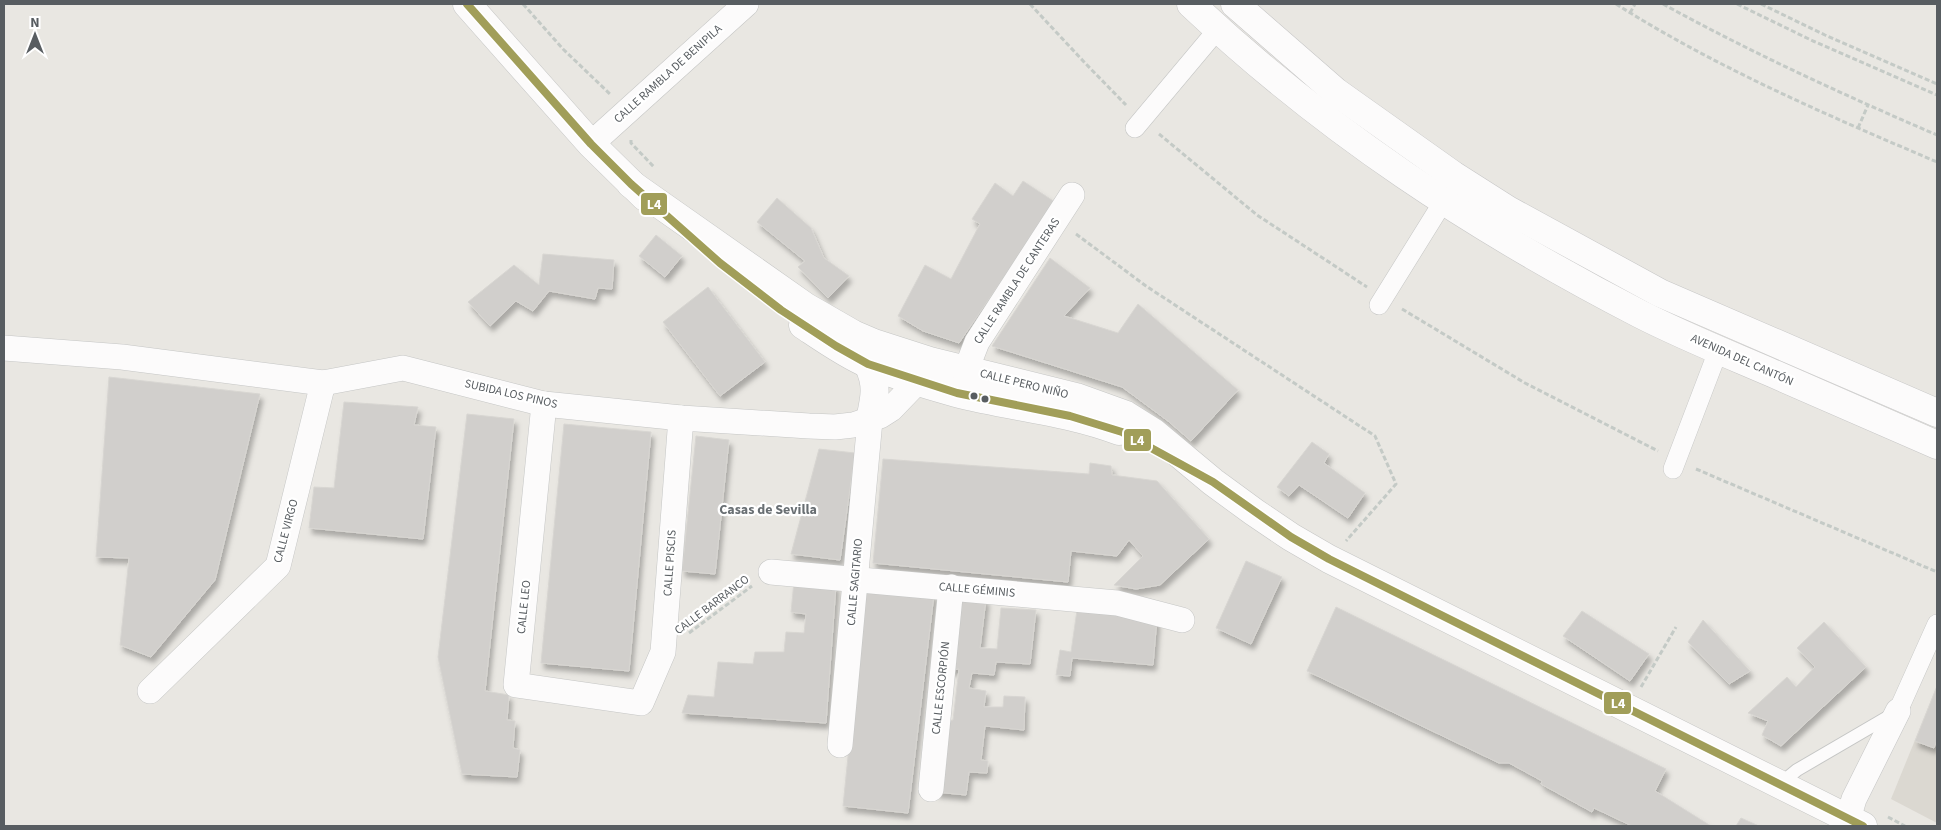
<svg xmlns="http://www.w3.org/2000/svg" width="1941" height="830" viewBox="0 0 1941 830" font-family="'Source Sans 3',sans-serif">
<defs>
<filter id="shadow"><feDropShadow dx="3" dy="5.5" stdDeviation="2.5" flood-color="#0004"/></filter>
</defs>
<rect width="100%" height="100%" fill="#e9e7e2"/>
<polygon fill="#dbd8d1" points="1937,686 1937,823 1891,799"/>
<g fill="#d1cfcc" stroke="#d8d6d2" filter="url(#shadow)">
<polygon points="1023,181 1055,202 959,343 923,331 898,316 925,265 951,279 980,224 972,219 995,183 1013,196"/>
<polygon points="777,198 811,228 824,258 849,276 828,298 798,267 805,261 757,222"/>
<polygon points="656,235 682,256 665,277 639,256"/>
<polygon points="543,254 614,260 612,289 598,288 595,299 549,291 533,311 516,301 490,326 468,302 514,265 539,285"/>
<polygon points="1050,258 1090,288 1064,316 1118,333 1138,304 1238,390 1191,441 1168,421 1122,387 992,346"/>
<polygon points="708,287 765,362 720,396 663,322"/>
<polygon points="109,377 260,394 215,580 151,657 120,645 129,558 96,557"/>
<polygon points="344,402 418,407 414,425 436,427 423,539 309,528 314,487 334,488"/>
<polygon points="467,414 514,419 485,691 509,695 507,720 515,721 513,748 520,750 517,777 462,774 438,657"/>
<polygon points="564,424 651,432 629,671 541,663"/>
<polygon points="696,436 729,440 715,574 682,571"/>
<polygon points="1312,442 1329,454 1324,463 1365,493 1348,518 1299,485 1289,496 1277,487"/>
<polygon points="819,449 855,453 840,560 791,554"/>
<polygon points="883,459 1089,474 1090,463 1111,466 1112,475 1157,481 1209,539 1160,585 1136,589 1114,585 1143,556 1129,540 1117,556 1071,551 1068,582 873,563"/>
<polygon points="1246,561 1282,577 1251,644 1216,628"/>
<polygon points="794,581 836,585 826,723 682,713 688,695 714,697 718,662 753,664 755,652 784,652 786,632 804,633 806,614 791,612"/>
<polygon points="865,588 934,594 908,813 843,806"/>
<polygon points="957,596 986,599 980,648 997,649 1001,608 1036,610 1030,664 996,662 994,675 972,673 969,688 986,691 984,707 1003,707 1004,696 1025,697 1024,730 985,726 981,760 988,761 987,773 969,772 966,795 936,792 944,721 953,720 959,669 948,670"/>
<polygon points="1336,607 1666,769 1655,791 1711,826 1632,826 1594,808 1592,812 1541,784 1542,781 1509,763 1499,763 1307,671"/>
<polygon points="1077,610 1157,618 1153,665 1072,658 1070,676 1056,675 1060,650 1071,652"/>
<polygon points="1582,611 1649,654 1630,681 1563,636"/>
<polygon points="1703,620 1750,671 1729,684 1688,642"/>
<polygon points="1824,622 1866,667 1781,746 1762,735 1768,721 1748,713 1787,677 1796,687 1815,667 1797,648"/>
<polygon points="1937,686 1937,740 1934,748 1915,741"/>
<polygon points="1741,818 1759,826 1736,826"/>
</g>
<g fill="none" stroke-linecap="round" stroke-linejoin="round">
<g stroke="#c5c6c5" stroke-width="14">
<polyline id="service" points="1780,784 1797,770 1893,714"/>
</g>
<g stroke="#c5c6c5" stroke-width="20">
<g id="pedestrian">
<polyline points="1135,128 1218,29"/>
<polyline points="1379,305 1443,202"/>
<polyline points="1673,469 1718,351"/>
<polyline points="1898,711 1937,624"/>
</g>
</g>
<g stroke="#c5c6c5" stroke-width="26">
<g id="minor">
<polyline points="591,144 746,4"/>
<polyline points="4,348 122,357 323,383 403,368 544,404 681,418 809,426 835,427 853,425 880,416 891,409 918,381"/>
<polyline points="966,370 977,342 1072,195"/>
<polyline points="544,404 516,685 641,703 663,652 681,418"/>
<polyline points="771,572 1117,603 1182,620"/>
<polyline points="150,691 278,566 323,383"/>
<polyline points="840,745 870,420"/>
<polyline points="931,789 951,587"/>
<polyline points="1848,819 1854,799 1898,711"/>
</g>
</g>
<g stroke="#c5c6c5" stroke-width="29">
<g id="tertiary">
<polyline points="467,4 591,144 645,197"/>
<polyline points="631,184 806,307 853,334 874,343 930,361 1076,397 1126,415 1153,432 1213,482 1254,512 1291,537 1329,559 1863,826"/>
<path d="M803,325C824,339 845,354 868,364C896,376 927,385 956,393C1010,407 1067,411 1119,431"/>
<path d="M868,364C878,385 875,397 870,420"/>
</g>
</g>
<g stroke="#c6c6c6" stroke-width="29">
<g id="secondary">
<path d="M1191,4C1327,132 1474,228 1640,314C1683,336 1728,354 1772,373C1827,397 1882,421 1937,445"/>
<polyline points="1235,4 1336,92 1453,175 1508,210 1660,293 1937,413"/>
</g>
</g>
<g stroke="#c4cac6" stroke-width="3" stroke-dasharray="5 2.5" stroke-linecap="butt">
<polyline points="523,4 563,49 611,95"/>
<polyline points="1030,4 1085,63 1126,105"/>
<path d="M1616,4C1717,68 1827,115 1937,162"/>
<path d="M1663,4C1752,53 1844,95 1937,135"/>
<polyline points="1737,4 1813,41 1937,95"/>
<polyline points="1761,4 1825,35 1937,84"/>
<polyline points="1630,13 1635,4"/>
<polyline points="1858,128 1868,105"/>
<polyline points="1159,134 1257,215 1367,287"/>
<polyline points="631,140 631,143 654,167"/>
<polyline points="1076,234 1146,286 1375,436 1396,484 1346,541"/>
<polyline points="1402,309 1525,383 1658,451"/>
<polyline points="1696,469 1937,572"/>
<polyline points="689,633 752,586"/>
<polyline points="1641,687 1676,627"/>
<polyline points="1888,817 1905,826"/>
</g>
<use href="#service" stroke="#fcfbfb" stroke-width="12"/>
<use href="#pedestrian" stroke="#fcfbfb" stroke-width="19"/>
<use href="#minor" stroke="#fcfbfb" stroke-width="25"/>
<use href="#tertiary" stroke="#fcfbfb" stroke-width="28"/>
<use href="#secondary" stroke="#fcfbfb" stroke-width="28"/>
<g stroke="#fff" stroke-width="11">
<polyline id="bus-1" points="467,4 591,144 631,184 720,263 781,310 836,346 868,364 957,393 1070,416 1122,432 1213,482 1291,537 1329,559 1863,826"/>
</g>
<use href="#bus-1" stroke="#a19e59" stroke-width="8"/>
</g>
<g fill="#585d61" stroke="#fff" stroke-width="2">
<circle cx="974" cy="396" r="4.5"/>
<circle cx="985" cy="399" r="4.5"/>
</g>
<g text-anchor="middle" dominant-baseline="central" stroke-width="4.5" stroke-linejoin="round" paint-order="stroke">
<g font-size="12" fill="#585d61" stroke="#fff">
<text transform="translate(668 74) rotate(-42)">CALLE RAMBLA DE BENIPILA</text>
<text transform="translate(1017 281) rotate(-57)">CALLE RAMBLA DE CANTERAS</text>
<text transform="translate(1742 360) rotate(24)">AVENIDA DEL CANTÓN</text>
<text transform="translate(1024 384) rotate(14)">CALLE PERO NIÑO</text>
<text transform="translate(511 394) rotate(13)">SUBIDA LOS PINOS</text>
<text transform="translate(286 531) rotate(-75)">CALLE VIRGO</text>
<text transform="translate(670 563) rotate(-86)">CALLE PISCIS</text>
<text transform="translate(855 582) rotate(-85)">CALLE SAGITARIO</text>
<text transform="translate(977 590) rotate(5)">CALLE GÉMINIS</text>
<text transform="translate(712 605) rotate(-37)">CALLE BARRANCO</text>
<text transform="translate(524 607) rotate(-84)">CALLE LEO</text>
<text transform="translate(941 688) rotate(-84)">CALLE ESCORPIÓN</text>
</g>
<g font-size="14" font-weight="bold" fill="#696f73" stroke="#fff">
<text x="768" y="510">Casas de Sevilla</text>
</g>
</g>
<g stroke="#fff" stroke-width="2">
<rect x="640" y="192" width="28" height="24" rx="5" fill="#a19e59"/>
<rect x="1123" y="428" width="29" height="24" rx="5" fill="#a19e59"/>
<rect x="1603" y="691" width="29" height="24" rx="5" fill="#a19e59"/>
</g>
<g font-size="14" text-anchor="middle" font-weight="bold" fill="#fff">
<text x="654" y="209">L4</text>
<text x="1137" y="445">L4</text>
<text x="1618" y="708">L4</text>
</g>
<rect width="1941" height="830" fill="none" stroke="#585d61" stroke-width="10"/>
<g transform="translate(35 35)" stroke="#ffffff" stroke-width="4" paint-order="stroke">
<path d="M0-4L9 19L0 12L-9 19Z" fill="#585d61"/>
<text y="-8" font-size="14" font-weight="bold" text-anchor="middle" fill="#585d61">N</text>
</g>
</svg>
